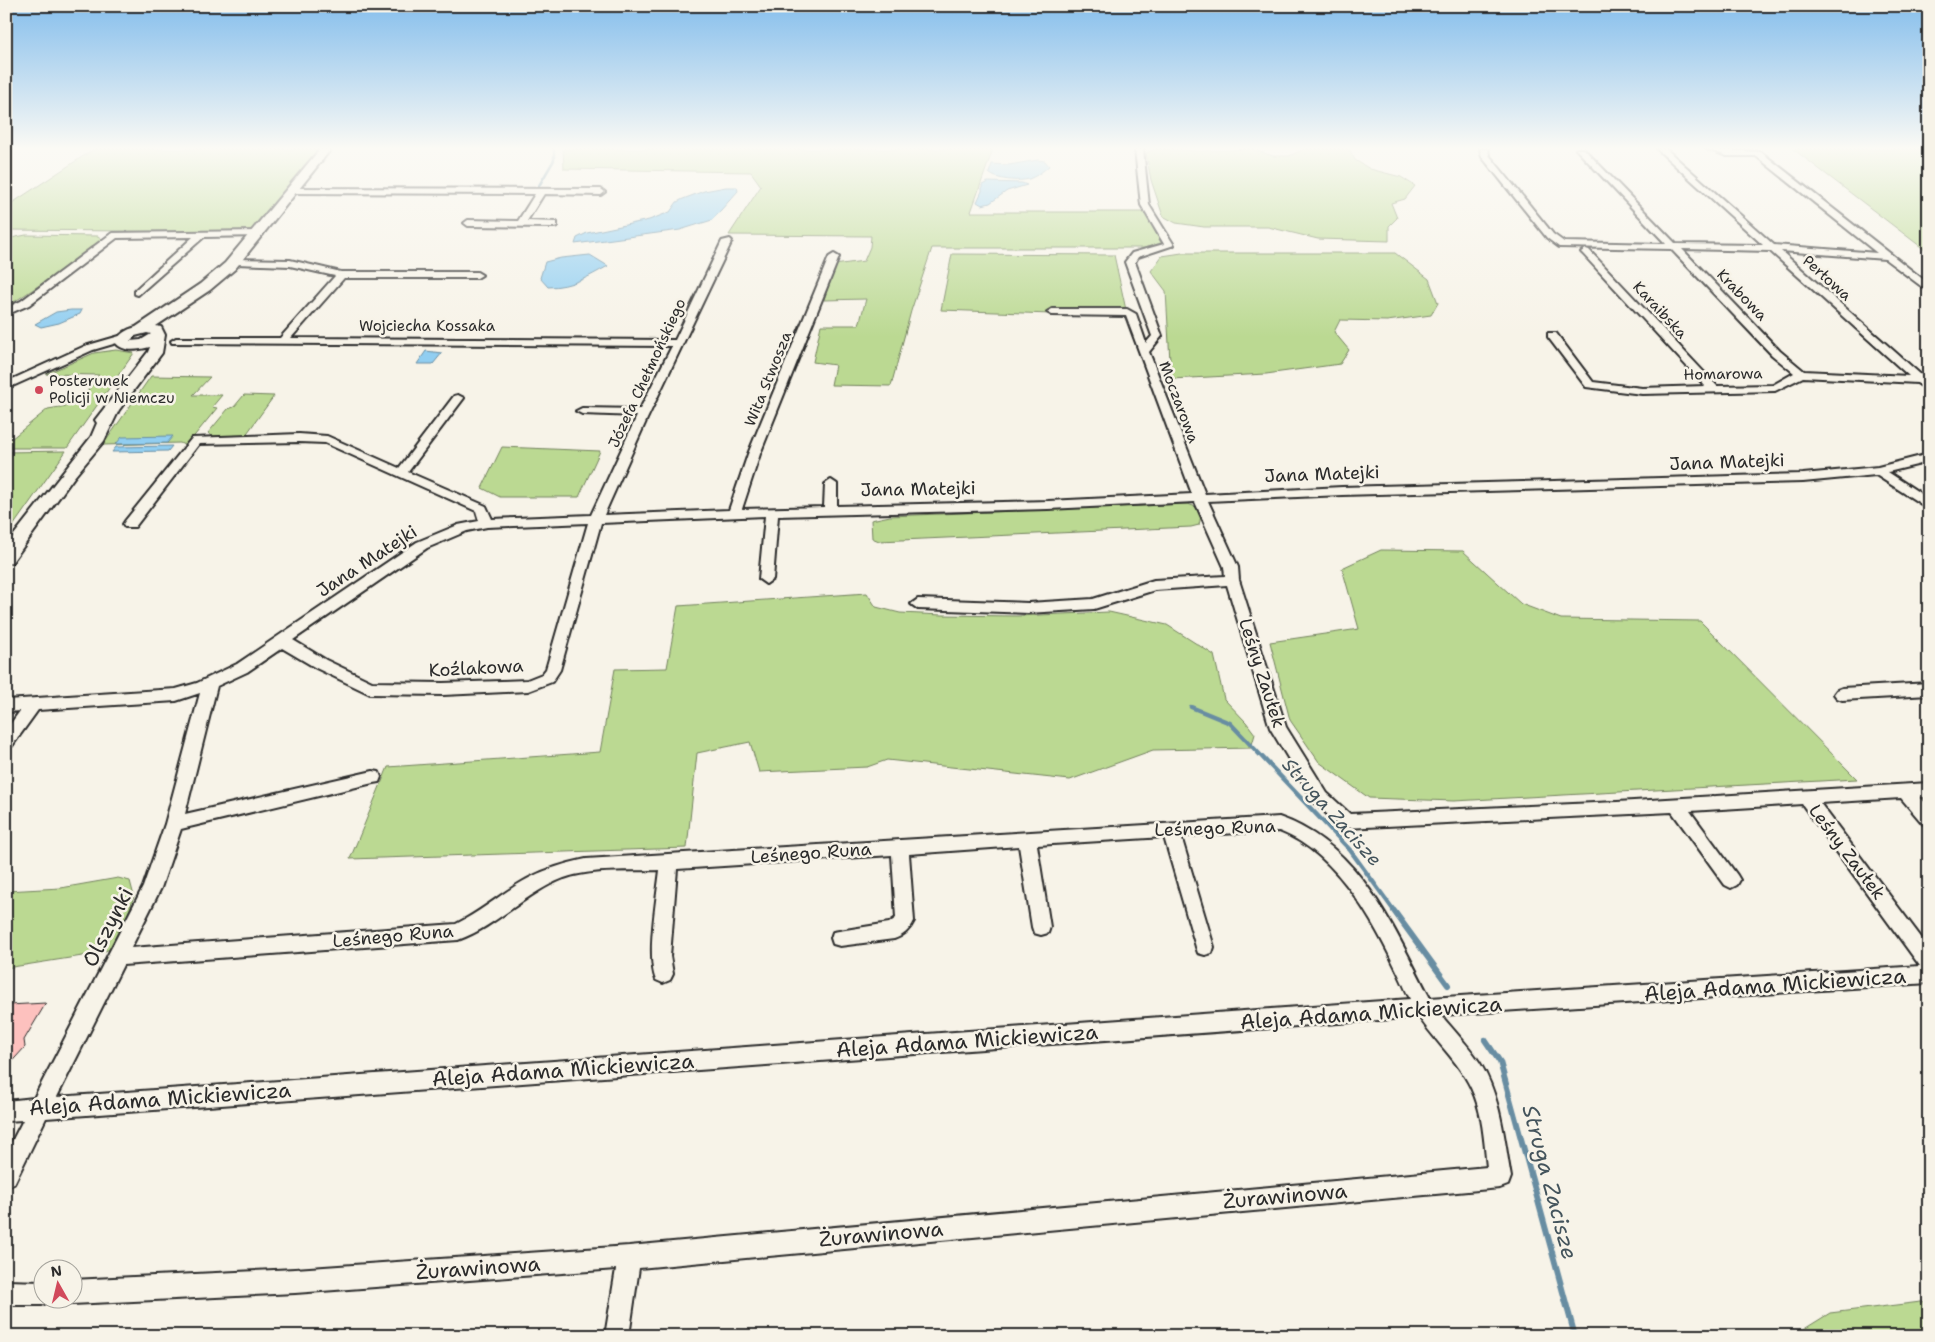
<svg xmlns="http://www.w3.org/2000/svg" width="1935" height="1342" viewBox="0 0 1935 1342" font-family="'Shantell Sans',sans-serif">
<rect width="100%" height="100%" fill="#f7f3e8"/>
<filter id="ink" filterUnits="userSpaceOnUse"><feTurbulence type="fractalNoise" baseFrequency=".02" numOctaves="2"/><feDisplacementMap in="SourceGraphic" scale="10" xChannelSelector="R" yChannelSelector="G"/><feConvolveMatrix kernelMatrix="1 2 1 2 8 2 1 2 1" color-interpolation-filters="sRGB"/></filter>
<g filter="url(#ink)">
<g fill="#bbd992" stroke="#73825e">
<polygon points="94,149 324,149 293,185 288,187 252,232 6,230 6,207"/>
<polygon points="563,149 993,149 971,212 1145,212 1161,243 1144,248 932,248 911,311 891,386 831,385 835,365 813,362 821,325 859,325 866,299 824,300 834,265 864,261 870,247 871,236 729,235 761,186 751,172 564,169"/>
<polygon points="1155,149 1198,151 1252,149 1273,156 1289,156 1304,149 1349,149 1355,160 1370,169 1401,177 1415,186 1405,199 1391,203 1397,218 1389,226 1389,241 1318,239 1268,227 1204,227 1176,223 1163,216 1151,180 1146,153"/>
<polygon points="1793,149 1929,149 1929,253"/>
<polygon points="26,235 98,236 102,239 71,264 14,302 6,302 6,239"/>
<polygon points="1182,253 1395,253 1429,279 1438,303 1431,315 1387,321 1340,320 1334,332 1349,350 1340,364 1266,374 1171,379 1166,291 1151,271 1162,256"/>
<polygon points="952,254 1114,255 1126,310 1050,310 1051,314 941,310"/>
<polygon points="116,350 134,353 67,448 6,448 6,445 11,439 48,409 78,404 99,375 46,374 94,353"/>
<polygon points="151,376 210,377 193,395 222,395 212,407 217,408 186,446 180,443 103,445"/>
<polygon points="244,395 274,396 245,436 212,436 208,433 228,409 234,407"/>
<polygon points="502,447 600,451 579,497 500,497 482,488"/>
<polygon points="66,451 6,536 6,452"/>
<polygon points="1188,504 1196,507 1201,516 1199,525 1191,527 879,541 872,538 871,520 890,516"/>
<polygon points="1381,550 1463,551 1521,604 1561,619 1700,621 1857,779 1454,801 1369,798 1319,762 1290,720 1270,642 1359,629 1342,568"/>
<polygon points="867,593 876,607 900,613 942,615 1017,616 1109,612 1167,625 1214,655 1224,699 1246,722 1255,734 1251,748 1153,750 1070,780 887,760 867,767 759,772 750,742 697,753 687,848 350,859 388,767 600,752 615,669 667,668 678,606"/>
<polygon points="118,878 130,881 134,896 117,947 95,954 6,968 6,891 61,888"/>
<polygon points="1929,1301 1929,1336 1793,1336 1830,1313"/>
</g>
<g fill="#91cef1" stroke="#688da2">
<path d="M1038,160L1045,161L1049,166C1043,171 1037,176 1029,179C1019,182 996,180 989,173L992,164L1009,165Z"/>
<polygon points="988,182 1022,183 1027,185 1007,191 990,203 982,205 977,202 982,191 982,185"/>
<polygon points="726,187 737,187 738,191 712,220 680,230 575,244 577,238 587,233 649,220 670,212 677,202 683,199 704,191"/>
<path d="M590,255L608,266C588,277 572,287 548,287L540,278L545,262L561,258Z"/>
<polygon points="71,310 82,310 80,314 59,323 41,327 35,324 56,312"/>
<polygon points="426,351 442,353 433,364 417,364"/>
<polygon points="173,436 167,443 116,444 122,437"/>
<polygon points="172,446 168,451 112,452 116,447"/>
</g>
<g fill="none" stroke-linecap="round" stroke-linejoin="round">
<polyline stroke="#688da2" stroke-width="2.5" points="537,189 554,160 554,149"/>
<polyline stroke="#688da2" stroke-width="4.5" points="1191,707 1230,723 1350,850 1395,912"/>
<g stroke="#688da2" stroke-width="6">
<polyline points="1394,911 1448,985"/>
<polyline points="1485,1040 1500,1062 1575,1336"/>
</g>
</g>
<polygon fill="#fdc1be" stroke="#2b2b2b" points="46,1003 24,1040 25,1047 6,1068 6,1011 9,1005"/>
<g fill="none" stroke-linecap="round" stroke-linejoin="round">
<g stroke="#2b2b2b" stroke-width="4">
<g id="minor">
<path d="M1135,149H1143L1149,205L1174,245L1138,257L1135,262L1162,336L1149,352L1205,494L1342,487L1803,474L1878,467L1929,454V462L1888,472L1929,499V509L1876,475L1803,482L1342,495L1208,501L1238,567L1239,580L1286,727L1327,793L1350,814L1617,802L1929,783V797H1920L1929,807V826L1923,824L1901,798L1820,803L1929,948V983L1441,1015C1454,1031 1469,1046 1480,1063C1501,1097 1504,1138 1511,1177L1508,1185L1500,1188L639,1268L629,1336H605L616,1269L295,1293L72,1304L64,1300H72V1280L295,1269L629,1246L1487,1167C1484,1141 1483,1112 1471,1088C1459,1062 1435,1041 1419,1017L46,1118L14,1184L6,1187V1153L23,1120L6,1121V1101L34,1098L143,887L165,824L200,693L176,701L38,710L12,746L6,748V730L20,711L6,712V700L176,689L197,683L237,664L417,542L458,525L479,521L476,511L325,443L299,442L199,444L135,527H125L123,524L125,521L192,438L299,434L327,436L399,468L454,396L458,395L464,398L408,472L486,506L492,519L591,515L637,416L582,414L576,411L582,408L640,409L672,346L172,343L171,341L176,338H280L335,276L290,266L236,264L233,263V259L290,260L341,272H477L482,275L477,278H344L291,338L675,340L722,241L730,239L732,241L647,419L604,515L729,510L748,454L829,257L834,254L839,257L760,454L742,509L824,507L825,484L831,480L837,484V506L1048,501L1192,494L1126,316L1052,315L1047,312L1052,309H1127L1136,314L1146,343L1152,336L1125,262L1132,253L1164,244L1141,205ZM1195,502L1224,567L1225,576L1154,580L1093,599L1028,603L918,599L911,604L918,609L1028,613L1094,609L1155,590L1227,585L1270,728L1315,803L1340,826L1346,828L1672,812L1725,885L1731,888L1737,885L1740,880L1737,875L1690,811L1802,804L1920,966L1430,998C1393,927 1360,845 1279,817L586,859C567,863 549,868 531,877C505,890 483,911 456,924L131,948L161,888L181,829L373,783L379,782L381,777L379,772L373,771L185,814L217,686L247,672L282,648L316,668L370,694L443,695L528,691L552,682L560,670L601,523L765,516L759,579L766,584L773,579L778,516L1048,509ZM588,523L546,669L542,674L527,680L443,683L372,682L326,660L293,640L427,548L467,531L487,527ZM1279,831C1343,855 1384,940 1410,999L57,1097L123,965L458,940C497,926 525,893 564,878C593,868 629,871 660,870C657,897 646,957 656,980L663,983L670,980L673,974L670,956L677,869L892,855L896,918L889,923L833,932L831,938L833,944L840,946L894,939C903,936 910,930 914,921L909,854L1019,846L1032,927L1034,933L1041,935L1048,933L1050,927L1037,845L1164,837L1196,947L1198,953L1205,955L1212,953L1214,947L1181,836Z"/>
<path d="M1480,149H1488L1489,155L1553,234L1564,242L1666,244L1576,149H1584L1676,244L1763,245L1657,149H1666L1774,245L1877,253L1756,156H1727L1707,149L1761,152L1929,284V292L1885,259L1781,251L1929,382V391L1917,383L1803,377L1775,391L1642,394L1586,387L1548,337V333H1556L1593,382L1642,388L1705,386L1583,254L1581,252L1586,249L1589,250L1717,386L1773,385L1794,373L1772,355L1671,249L1559,247L1547,238L1482,157ZM1682,249L1770,251L1909,376L1804,371L1780,351Z"/>
<polygon points="293,188 601,189 605,192 601,195 544,194 527,221 557,222 557,226 554,227 468,226 464,223 468,220 518,221 535,194 290,193 290,189"/>
<polygon points="258,231 263,234 261,236 204,237 138,295 135,294 135,290 193,237 117,238 29,305 6,315 6,308 21,301 112,233"/>
<polygon points="123,335 128,338 127,340 93,350 6,389 6,382 85,346"/>
<polygon points="1929,683 1929,695 1842,700 1837,698 1834,694 1837,690 1842,688"/>
<polygon points="6,1281 42,1282 42,1300 51,1300 50,1301 42,1305 6,1305"/>
</g>
</g>
<g stroke="#2b2b2b" stroke-width="4">
<path id="tertiary" d="M320,149H331L235,269L210,290L156,326L161,327L165,335L162,353L119,410L104,441L74,477L12,562L6,564V545L91,437L97,423L95,420L148,352L150,347C138,350 123,353 115,342C121,333 126,330 136,327L200,284L225,263ZM147,333L151,334L141,340L130,341L135,336Z"/>
</g>
<use href="#minor" fill="#f7f3e8" fill-rule="evenodd"/>
<use href="#tertiary" fill="#f7f3e8" fill-rule="evenodd"/>
</g>
</g>
<linearGradient id="sky" x2="0" y2="1"><stop stop-color="#85beec"/><stop offset="0.44" stop-color="#fbfaf5"/><stop offset="1" stop-color="#fbfaf5" stop-opacity="0"/></linearGradient>
<rect width="1935" height="337" fill="url(#sky)"/>
<circle fill="#d1495b" stroke="#f7f3e8" stroke-width="2" cx="39" cy="390" r="5"/>
<g text-anchor="middle" dominant-baseline="central" stroke-width="5" stroke-linejoin="round" paint-order="stroke">
<g font-size="15" fill="#2b2b2b" stroke="#f7f3e8">
<text transform="translate(1827 278) rotate(42)">Perłowa</text>
<text transform="translate(1742 295) rotate(46)">Krabowa</text>
<text transform="translate(1660 310) rotate(47)">Karaibska</text>
<text x="427" y="326">Wojciecha Kossaka</text>
<text transform="translate(647 373) rotate(-65)">Józefa Chełmońskiego</text>
<text transform="translate(1723 374) rotate(-1)">Homarowa</text>
<text transform="translate(768 379) rotate(-68)">Wita Stwosza</text>
<text transform="translate(1179 402) rotate(69)">Moczarowa</text>
</g>
<g font-size="15" fill="#2b2b2b" stroke="#f7f3e8" text-anchor="start">
<text x="49" y="381">Posterunek<tspan x="49" dy="17">Policji w Niemczu</tspan></text>
</g>
<g font-size="18" fill="#2b2b2b" stroke="#f7f3e8">
<text transform="translate(1727 462) rotate(-2)">Jana Matejki</text>
<text transform="translate(1322 474) rotate(-2)">Jana Matejki</text>
<text transform="translate(918 489) rotate(-1)">Jana Matejki</text>
<text transform="translate(367 561) rotate(-33)">Jana Matejki</text>
<text transform="translate(476 668) rotate(-3)">Koźlakowa</text>
<text transform="translate(1262 673) rotate(72)">Leśny Zaułek</text>
<text transform="translate(1215 828) rotate(-2)">Leśnego Runa</text>
<text transform="translate(1847 852) rotate(53)">Leśny Zaułek</text>
<text transform="translate(811 853) rotate(-4)">Leśnego Runa</text>
<text transform="translate(393 936) rotate(-5)">Leśnego Runa</text>
</g>
<g font-size="19" font-style="italic" fill="#44545c" stroke="#f7f3e8">
<text transform="translate(1332 812) rotate(48)">Struga Zacisze</text>
</g>
<g font-size="21" fill="#2b2b2b" stroke="#f7f3e8">
<text transform="translate(108 927) rotate(-63)">Olszynki</text>
<text transform="translate(1775 985) rotate(-4)">Aleja Adama Mickiewicza</text>
<text transform="translate(1371 1013) rotate(-4)">Aleja Adama Mickiewicza</text>
<text transform="translate(967 1041) rotate(-4)">Aleja Adama Mickiewicza</text>
<text transform="translate(563 1070) rotate(-4)">Aleja Adama Mickiewicza</text>
<text transform="translate(160 1099) rotate(-4)">Aleja Adama Mickiewicza</text>
<text transform="translate(1285 1196) rotate(-5)">Żurawinowa</text>
<text transform="translate(881 1234) rotate(-5)">Żurawinowa</text>
<text transform="translate(478 1268) rotate(-4)">Żurawinowa</text>
</g>
<g font-size="22" font-style="italic" fill="#44545c" stroke="#f7f3e8">
<text transform="translate(1550 1182) rotate(75)">Struga Zacisze</text>
</g>
</g>
<rect width="1935" height="1342" fill="none" stroke="#f7f3e8" stroke-width="25"/>
<rect x="12" y="12" width="1910" height="1317" fill="none" stroke="#2b2b2b" stroke-width="2" filter="url(#ink)"/>
<g transform="translate(58 1284) rotate(352)"><circle r="24" fill="#f7f3e8" stroke="#a5a39c"/>
<path d="M0-4L9 19L0 12L-9 19Z" fill="#d1495b"/>
<text y="-8" font-size="14" font-weight="bold" text-anchor="middle" fill="#2b2b2b">N</text>
</g>
</svg>
